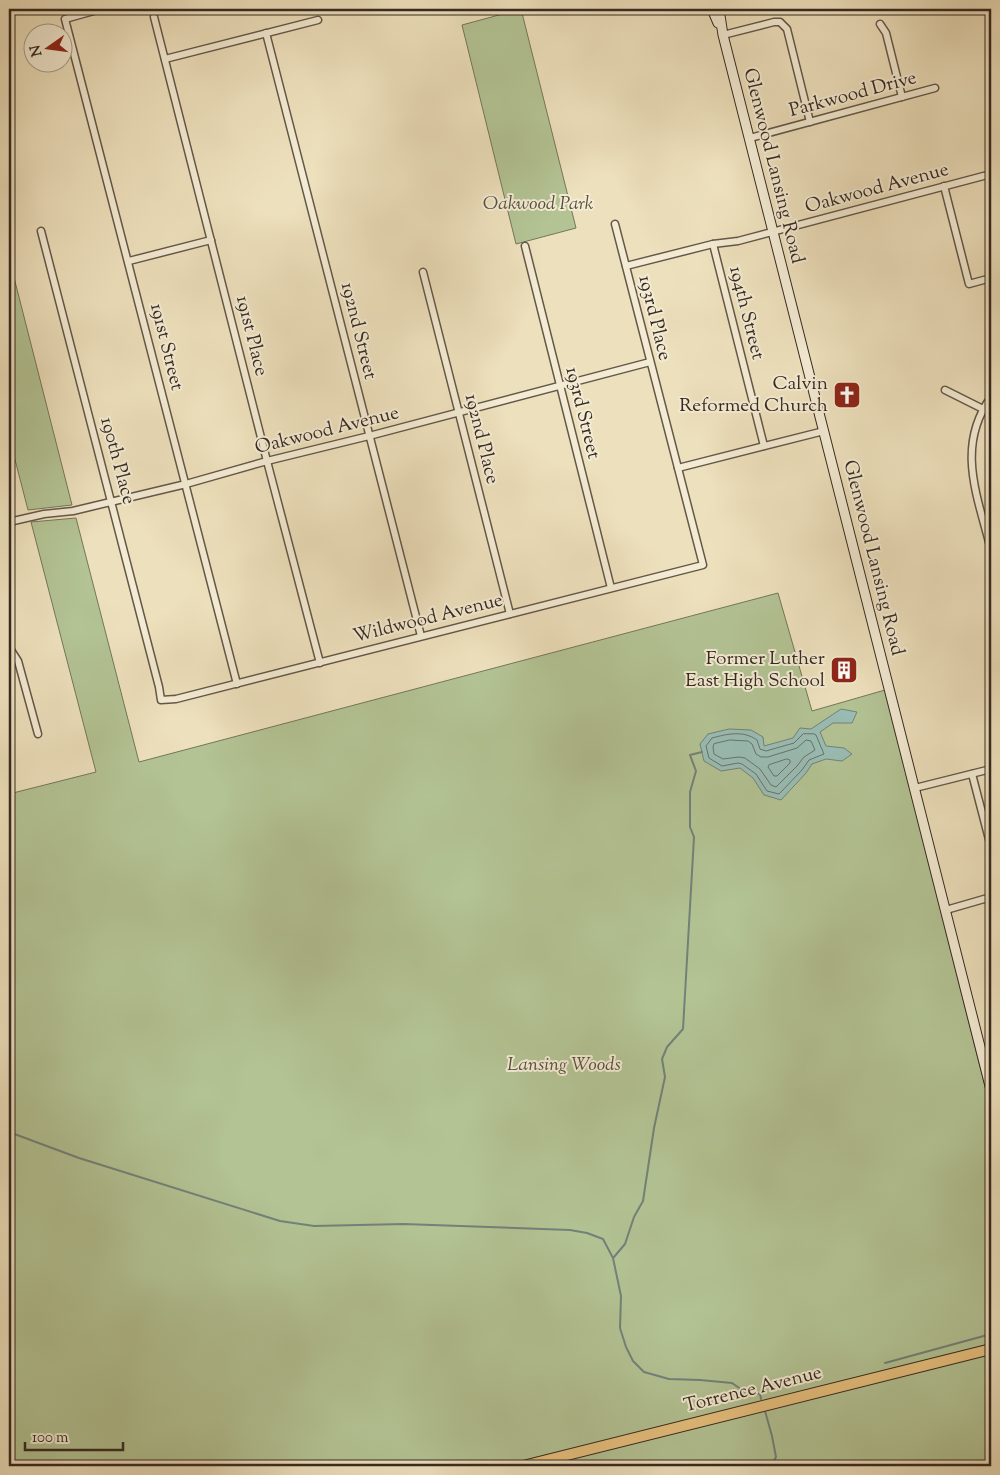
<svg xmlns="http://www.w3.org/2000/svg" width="1000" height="1475" viewBox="0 0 1000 1475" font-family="'Sorts Mill Goudy',serif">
<rect width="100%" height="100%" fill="#ede0bc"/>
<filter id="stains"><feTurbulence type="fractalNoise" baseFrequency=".004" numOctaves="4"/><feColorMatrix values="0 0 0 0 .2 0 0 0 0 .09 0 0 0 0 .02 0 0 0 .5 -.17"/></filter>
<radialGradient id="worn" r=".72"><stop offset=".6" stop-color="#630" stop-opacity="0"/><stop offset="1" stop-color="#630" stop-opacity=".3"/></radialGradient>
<g fill="#b3c394" stroke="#74765b">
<polygon points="521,9 576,228 516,244 462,25"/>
<polygon points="9,258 72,505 28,510 11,444 9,436"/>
<polygon points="76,518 139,762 778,593 812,711 885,690 991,1110 991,1466 9,1466 9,794 96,772 31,522"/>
</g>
<polygon fill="#9abdb5" stroke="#72827a" points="841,709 857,712 852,723 833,723 820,732 826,746 844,748 852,754 842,761 826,759 812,764 806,773 781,800 764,795 753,778 740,768 721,771 704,761 700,744 708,734 729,729 751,730 763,737 764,746 793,738 800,728 811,729"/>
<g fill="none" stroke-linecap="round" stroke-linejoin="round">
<g stroke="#68736c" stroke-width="1">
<path d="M814,734L816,735L824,754L809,760L802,770L779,794L767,791L756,774L742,764L738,763L722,766L709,758L706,746L712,738C727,734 743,730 757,740L760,749L766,751L794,743L803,734Z"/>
<polygon points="730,740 748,741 752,744 756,754 761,757 768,757 797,748 806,740 811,741 815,750 804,757 797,766 776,787 771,785 760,769 745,758 739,757 723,759 714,754 713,747 714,744"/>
<polygon points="787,759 790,760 790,763 777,776 774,776 768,767 769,765"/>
</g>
<g stroke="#72827a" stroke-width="2">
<polyline points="9,1132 79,1158 280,1221 314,1226 404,1224 570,1230 587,1233 603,1239 613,1258 621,1296 620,1328 626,1347 633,1361 644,1372 669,1379 700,1380 732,1383 745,1392 760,1394 761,1399"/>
<polyline points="614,1257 625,1244 634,1217 643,1201 654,1128 665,1077 662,1059 667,1047 683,1029 694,837 690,827 690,792 696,771 690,755 702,752"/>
<polyline points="885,1363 991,1334"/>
<polyline points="765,1411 772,1436 776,1457 771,1466"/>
</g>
<g stroke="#645748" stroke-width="9">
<g id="minor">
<polyline points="101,9 65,19 237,684"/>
<polyline points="154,17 267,461 320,663"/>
<polyline points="880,24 886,33 902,97"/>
<polyline points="266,33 421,636"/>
<polyline points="723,35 774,22 780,22 787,29 810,122"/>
<polyline points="165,59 318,20"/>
<polyline points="750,138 935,88"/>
<polyline points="944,186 969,284 991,278"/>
<polyline points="41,231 159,687 161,700 176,699 703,565 615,224"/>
<polyline points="713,244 764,446"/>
<polyline points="525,246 611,588"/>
<polyline points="129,261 211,240"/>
<polyline points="626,266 713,244 738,241 991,174"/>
<polyline points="423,272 510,614"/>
<polyline points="945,390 983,409"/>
<path d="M991,397C955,447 978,497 991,550"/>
<polyline points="678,468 824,431"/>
<polyline points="9,522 44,514 73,511 186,484 267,461 369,436 650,362"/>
<polyline points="9,647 18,661 38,734"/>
<polyline points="972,774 991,847"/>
<polyline points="915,788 991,769"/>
<polyline points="946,910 991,897"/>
</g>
</g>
<g stroke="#362922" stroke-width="11">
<g id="secondary">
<polyline points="712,9 718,23"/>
<polyline points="719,9 723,35 991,1090"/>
</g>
</g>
<g stroke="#362922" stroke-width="12">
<polyline id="primary" points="523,1466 991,1349"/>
</g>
<use href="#minor" stroke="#f3ebd3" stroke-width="6"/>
<use href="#secondary" stroke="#f3ebd3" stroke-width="9"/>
<use href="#primary" stroke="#e6c07e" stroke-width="10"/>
</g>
<defs>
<g id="church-square" transform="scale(1.4375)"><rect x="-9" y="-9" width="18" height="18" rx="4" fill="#8f2418" stroke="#f3ebd3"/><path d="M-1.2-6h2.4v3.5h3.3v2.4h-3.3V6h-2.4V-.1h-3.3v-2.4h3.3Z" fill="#fff"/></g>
<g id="building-square" transform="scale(1.4375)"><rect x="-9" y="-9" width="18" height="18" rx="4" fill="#8f2418" stroke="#f3ebd3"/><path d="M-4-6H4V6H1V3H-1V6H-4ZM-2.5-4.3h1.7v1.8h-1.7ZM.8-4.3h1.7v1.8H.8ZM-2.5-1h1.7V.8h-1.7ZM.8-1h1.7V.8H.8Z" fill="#fff"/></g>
</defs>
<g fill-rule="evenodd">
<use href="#church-square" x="847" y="395"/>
<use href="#building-square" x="844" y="670"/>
</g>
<g text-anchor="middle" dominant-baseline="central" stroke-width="4" stroke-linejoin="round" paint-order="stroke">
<g font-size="19" fill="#362922" stroke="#f3ebd3">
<text transform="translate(853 95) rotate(-15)">Parkwood Drive</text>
<text transform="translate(773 166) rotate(76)">Glenwood Lansing Road</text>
<text transform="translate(877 189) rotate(-15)">Oakwood Avenue</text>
<text transform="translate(746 313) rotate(76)">194th Street</text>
<text transform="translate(654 318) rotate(76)">193rd Place</text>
<text transform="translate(358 331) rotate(76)">192nd Street</text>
<text transform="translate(251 336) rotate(76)">191st Place</text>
<text transform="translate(166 347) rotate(76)">191st Street</text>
<text transform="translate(582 413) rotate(76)">193rd Street</text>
<text transform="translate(327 431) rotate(-14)">Oakwood Avenue</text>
<text transform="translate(481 439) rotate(76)">192nd Place</text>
<text transform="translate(117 461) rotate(75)">190th Place</text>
<text transform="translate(873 558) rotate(76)">Glenwood Lansing Road</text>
<text transform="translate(428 619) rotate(-14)">Wildwood Avenue</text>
<text transform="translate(753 1390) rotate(-14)">Torrence Avenue</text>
</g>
<g font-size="19" font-style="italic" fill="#55503e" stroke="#f3ebd3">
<text x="538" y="204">Oakwood Park</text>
<text x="564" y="1065">Lansing Woods</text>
</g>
<g font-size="19" fill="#362922" stroke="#f3ebd3" text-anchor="end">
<text x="828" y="384">Calvin<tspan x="828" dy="22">Reformed Church</tspan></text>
<text x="825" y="659">Former Luther<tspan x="825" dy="22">East High School</tspan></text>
</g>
</g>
<rect width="1000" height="1475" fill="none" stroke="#ede0bc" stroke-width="30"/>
<rect x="10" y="10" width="980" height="1455" fill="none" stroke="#362922" stroke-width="2.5"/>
<rect x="15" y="15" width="970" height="1445" fill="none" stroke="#362922"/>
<g transform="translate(48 48) rotate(256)"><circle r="24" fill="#f3ebd3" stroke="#a79d8c"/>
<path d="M0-4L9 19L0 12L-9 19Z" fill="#8f2418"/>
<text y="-8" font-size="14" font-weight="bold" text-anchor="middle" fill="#362922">N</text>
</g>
<path d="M25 1442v8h98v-8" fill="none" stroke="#362922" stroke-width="2.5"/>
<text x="32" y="1442" font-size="15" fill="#362922" stroke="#f3ebd3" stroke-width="4" paint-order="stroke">100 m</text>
<rect width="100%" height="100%" filter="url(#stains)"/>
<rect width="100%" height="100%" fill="url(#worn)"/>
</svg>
